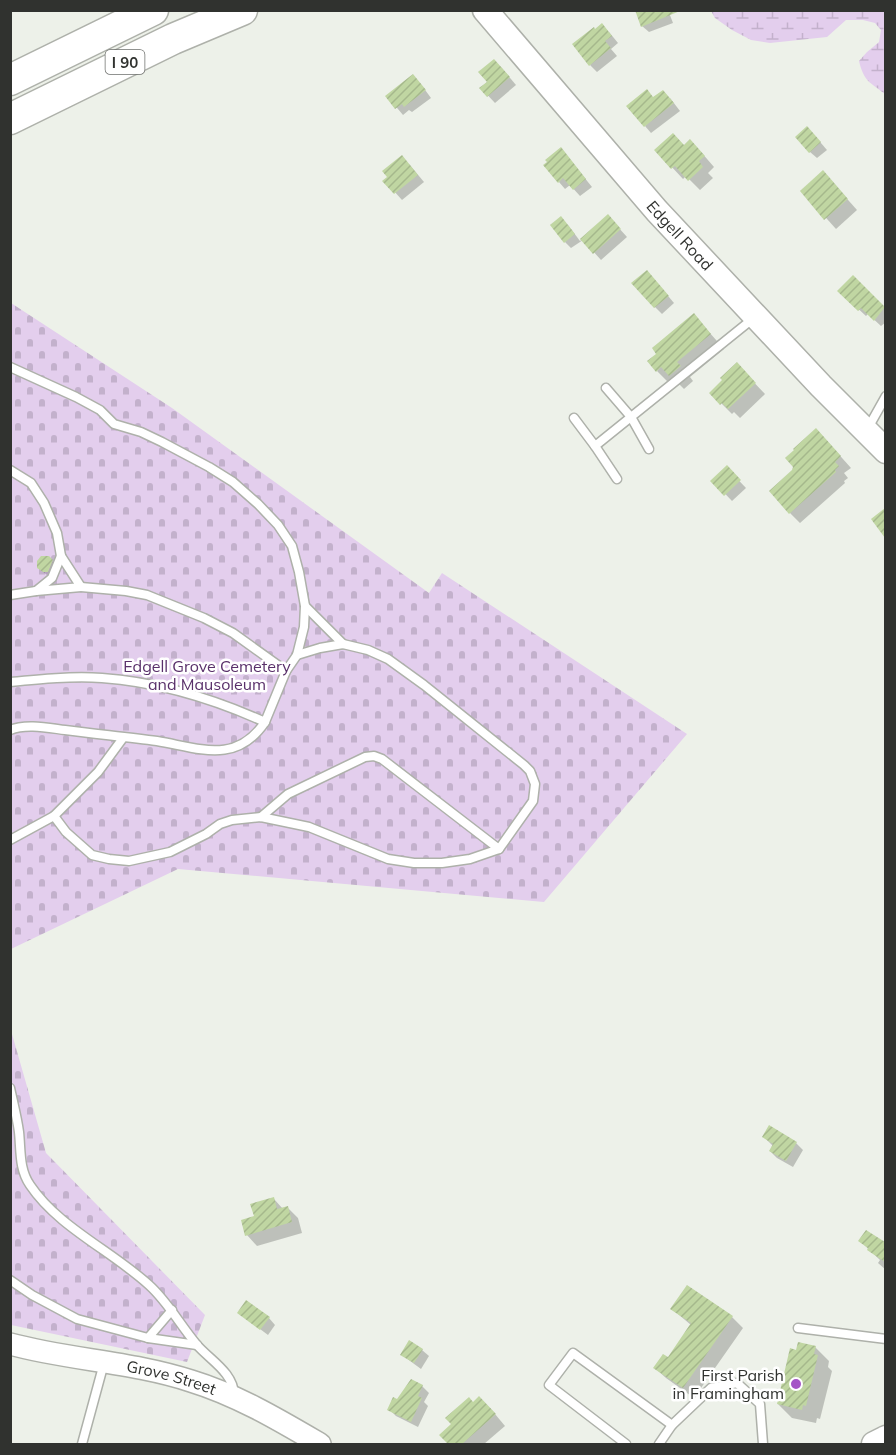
<svg xmlns="http://www.w3.org/2000/svg" width="896" height="1455" viewBox="0 0 896 1455" font-family="Mulish,sans-serif">
<defs>
<pattern id="wetland-marsh" width="20" height="14" patternUnits="userSpaceOnUse" patternTransform="scale(1.5)"><rect width="20" height="14" fill="#e3ceed"/><path d="M1 5h8M5 5V1M11 12h8M15 12V8" fill="none" stroke="#c3b1cc"/></pattern>
<pattern id="cemetery-stones" width="16" height="16" patternUnits="userSpaceOnUse" patternTransform="scale(1.5)"><rect width="16" height="16" fill="#e3ceed"/><path d="M2 7V4a2 2 0 0 1 4 0v3zM10 15v-3a2 2 0 0 1 4 0v3z" fill="#c3b1cc"/></pattern>
<pattern id="building-hatch" width="6" height="6" patternUnits="userSpaceOnUse" patternTransform="scale(1.5)"><rect width="6" height="6" fill="#c0d6a2"/><path d="M-1 1l2-2M0 6l6-6M5 7l2-2" fill="none" stroke="#a5b88c"/></pattern>
</defs>
<rect width="100%" height="100%" fill="#edf1e9"/>
<path fill="url(#wetland-marsh)" d="M711,11H885V94C870,82 864,82 859,61L867,52L879,42L881,30L875,23L863,20H846L827,37L770,43L751,40L732,30L715,18Z"/>
<g fill="url(#cemetery-stones)">
<polygon points="11,303 172,408 429,593 442,573 687,734 544,902 178,869 11,949"/>
<polygon points="10,1027 46,1153 205,1315 187,1362 11,1325"/>
</g>
<g fill="#0003">
<polygon points="668,10 673,23 649,32 642,26"/>
<polygon points="609,32 618,43 611,49 617,56 597,72 590,65"/>
<polygon points="501,67 516,85 495,103 481,88"/>
<polygon points="420,83 431,98 412,112 409,110 403,115 387,96"/>
<polygon points="670,98 680,111 651,133 645,126"/>
<polygon points="814,135 827,150 817,158 810,152"/>
<polygon points="685,146 701,152 714,167 708,173 713,178 700,190 686,176 683,179 656,150"/>
<polygon points="567,156 592,187 580,196 570,185 565,189 559,182"/>
<polygon points="409,164 424,182 402,200 385,181"/>
<polygon points="833,183 857,210 836,229 802,191"/>
<polygon points="608,216 627,237 601,260 583,240 571,248 565,242 568,225 580,241"/>
<polygon points="853,277 886,309 886,322 881,326 868,314 866,316 839,291"/>
<polygon points="653,278 674,303 662,314 655,307"/>
<polygon points="694,315 724,349 690,377 693,381 684,389 676,381 671,385 657,371"/>
<polygon points="747,375 765,394 740,418 734,412 732,414 711,393"/>
<polygon points="826,440 851,468 844,473 848,478 844,481 845,483 800,523 790,513 793,471"/>
<polygon points="727,468 746,488 732,501 713,481"/>
<polygon points="48,558 55,564 50,574 47,575 42,571"/>
<polygon points="764,1137 796,1143 803,1150 793,1167 777,1158 770,1151 773,1146"/>
<polygon points="274,1199 283,1209 287,1207 298,1218 302,1233 257,1246 247,1235 256,1217"/>
<polygon points="866,1232 886,1244 886,1270 878,1263 880,1260 860,1241"/>
<polygon points="688,1287 732,1317 743,1328 694,1398 666,1378 655,1368 668,1359 691,1325 672,1309"/>
<polygon points="239,1313 269,1318 275,1325 268,1335"/>
<polygon points="815,1347 829,1361 828,1367 832,1371 820,1419 817,1418 816,1423 792,1418 778,1404 798,1351"/>
<polygon points="422,1350 429,1356 421,1369 402,1355"/>
<polygon points="422,1386 429,1393 424,1402 428,1406 418,1427 396,1416 389,1409"/>
<polygon points="473,1403 490,1408 505,1426 484,1444 450,1444 441,1435"/>
</g>
<g fill="url(#building-hatch)">
<polygon points="635,10 680,10 680,11 641,27"/>
<polygon points="602,23 612,36 605,41 611,48 589,66 572,44 594,27 595,29"/>
<polygon points="494,59 510,77 487,97 479,88 487,82 478,72"/>
<polygon points="413,74 426,90 404,107 402,104 395,109 385,96"/>
<polygon points="647,89 653,97 663,90 674,103 644,127 626,106"/>
<polygon points="807,126 821,142 809,153 795,137"/>
<polygon points="673,133 684,145 690,139 705,156 699,161 703,167 688,181 675,166 671,169 654,150"/>
<polygon points="561,147 586,179 573,190 563,178 558,183 543,165 547,162 545,160"/>
<polygon points="402,155 418,175 394,194 382,181 387,177 382,171"/>
<polygon points="823,170 848,199 824,220 800,191"/>
<polygon points="608,214 621,229 593,254 580,239"/>
<polygon points="561,216 575,234 564,243 550,225"/>
<polygon points="647,270 669,296 654,308 631,283"/>
<polygon points="853,275 885,307 874,321 861,308 858,311 837,291"/>
<polygon points="694,313 711,334 677,362 681,366 669,376 661,367 656,372 647,361 656,354 652,348"/>
<polygon points="737,362 756,383 728,409 722,403 720,405 709,393 722,380 720,378"/>
<polygon points="816,428 841,456 835,462 839,466 835,470 836,472 789,514 769,491 792,470 793,467 785,458 794,450 793,449"/>
<polygon points="727,465 741,480 724,496 710,481"/>
<polygon points="885,508 885,538 871,519"/>
<polygon points="41,556 49,556 53,560 48,572 43,572 37,568 37,561"/>
<polygon points="769,1125 797,1142 786,1161 769,1151 773,1144 762,1137"/>
<polygon points="274,1197 277,1209 288,1206 292,1222 245,1236 241,1220 254,1216 250,1204"/>
<polygon points="866,1230 885,1242 885,1262 867,1250 868,1248 858,1241"/>
<polygon points="687,1285 733,1316 683,1388 653,1368 663,1354 668,1357 691,1323 670,1309"/>
<polygon points="246,1300 270,1317 260,1330 237,1313"/>
<polygon points="409,1340 423,1349 414,1363 400,1355"/>
<polygon points="798,1342 816,1346 814,1354 818,1355 806,1406 803,1405 802,1410 777,1404 790,1348 796,1350"/>
<polygon points="411,1379 423,1385 418,1396 422,1398 411,1422 387,1410 393,1397 397,1399"/>
<polygon points="479,1396 496,1414 462,1444 448,1444 439,1435 451,1424 445,1418 469,1397 473,1402"/>
</g>
<g fill="none" stroke-linecap="round" stroke-linejoin="round">
<g stroke="#aeb1aa" stroke-width="11">
<g id="service">
<polyline points="10,367 76,397 100,410 114,424 141,432 162,442 209,467 233,482 258,504 278,525 292,546 299,572 305,606 343,644"/>
<polyline points="606,388 631,417 649,449"/>
<polyline points="574,418 595,446 755,317"/>
<polyline points="868,428 886,396"/>
<polyline points="595,446 617,479"/>
<polyline points="10,470 31,483 44,503 57,533 61,556 52,578 36,591 10,595"/>
<polyline points="81,587 126,591 147,595 204,618 233,633 286,671"/>
<polyline points="36,591 81,587 61,556"/>
<polyline points="297,655 304,627 305,606"/>
<path d="M10,682C41,679 72,676 102,678C159,682 214,699 265,722L286,671L297,655L320,648L343,644L368,650L388,659L424,685L524,765L530,771L535,784L533,801L499,849L470,859L442,863H414L388,859L309,827L261,817L232,820L220,824L206,834L170,852L129,861L109,859L92,855L66,832L54,816L10,840"/>
<path d="M10,730C26,723 49,728 65,730C96,734 127,737 157,741C199,748 236,765 265,722"/>
<polyline points="54,816 98,772 123,738"/>
<polyline points="261,817 288,794 365,757 374,756 382,759 499,849"/>
<path d="M10,1088C13,1102 17,1117 19,1132C21,1151 19,1169 30,1185C58,1227 112,1251 149,1285C168,1302 180,1325 197,1345C210,1360 234,1373 234,1395"/>
<polyline points="10,1280 32,1295 77,1319 148,1338 172,1310"/>
<polyline points="798,1328 886,1339"/>
<polyline points="148,1338 197,1345"/>
<polyline points="82,1444 104,1363"/>
<polyline points="626,1444 549,1385 573,1353 672,1425"/>
<polyline points="659,1444 672,1425 711,1388 737,1383 760,1404 763,1444"/>
</g>
</g>
<g stroke="#aeb1aa" stroke-width="24">
<g id="tertiary">
<path id="s1" d="M10,1344C70,1360 133,1362 191,1381C237,1395 279,1420 320,1444"/>
</g>
</g>
<g stroke="#aeb1aa" stroke-width="27">
<g id="secondary">
<path id="s2" d="M485,10L657,211L821,386L886,451"/>
<polyline points="874,1444 886,1438"/>
</g>
</g>
<g stroke="#aeb1aa" stroke-width="33">
<g id="motorway">
<polyline points="10,80 153,10"/>
<polyline points="10,119 173,39 242,10"/>
</g>
</g>
<use href="#service" stroke="#fff" stroke-width="8"/>
<use href="#tertiary" stroke="#fff" stroke-width="21"/>
<use href="#secondary" stroke="#fff" stroke-width="24"/>
<use href="#motorway" stroke="#fff" stroke-width="30"/>
</g>
<circle fill="#a555c6" stroke="#fff" stroke-width="2" cx="796" cy="1384" r="6"/>
<g text-anchor="middle" dominant-baseline="central" stroke-width="5" stroke-linejoin="round" paint-order="stroke">
<rect fill="#fff" stroke="#6e706d" stroke-width="1.5" x="105.5" y="50" width="39" height="24" rx="4.5"/>
<g font-size="15" font-weight="bold" fill="#30322f">
<text x="125" y="62">I 90</text>
</g>
<g font-size="16" fill="#30322f" stroke="#fff">
<text stroke="none"><textPath href="#s2" startOffset="298">Edgell Road</textPath></text>
<text stroke="none"><textPath href="#s1" startOffset="165">Grove Street</textPath></text>
</g>
<g font-size="16" fill="#59306a" stroke="#fff">
<text x="207" y="666">Edgell Grove Cemetery<tspan x="207" dy="18">and Mausoleum</tspan></text>
</g>
<g font-size="16" fill="#30322f" stroke="#fff" text-anchor="end">
<text x="784" y="1375">First Parish<tspan x="784" dy="18">in Framingham</tspan></text>
</g>
</g>
<rect width="896" height="1455" fill="none" stroke="#30322f" stroke-width="24"/>
</svg>
